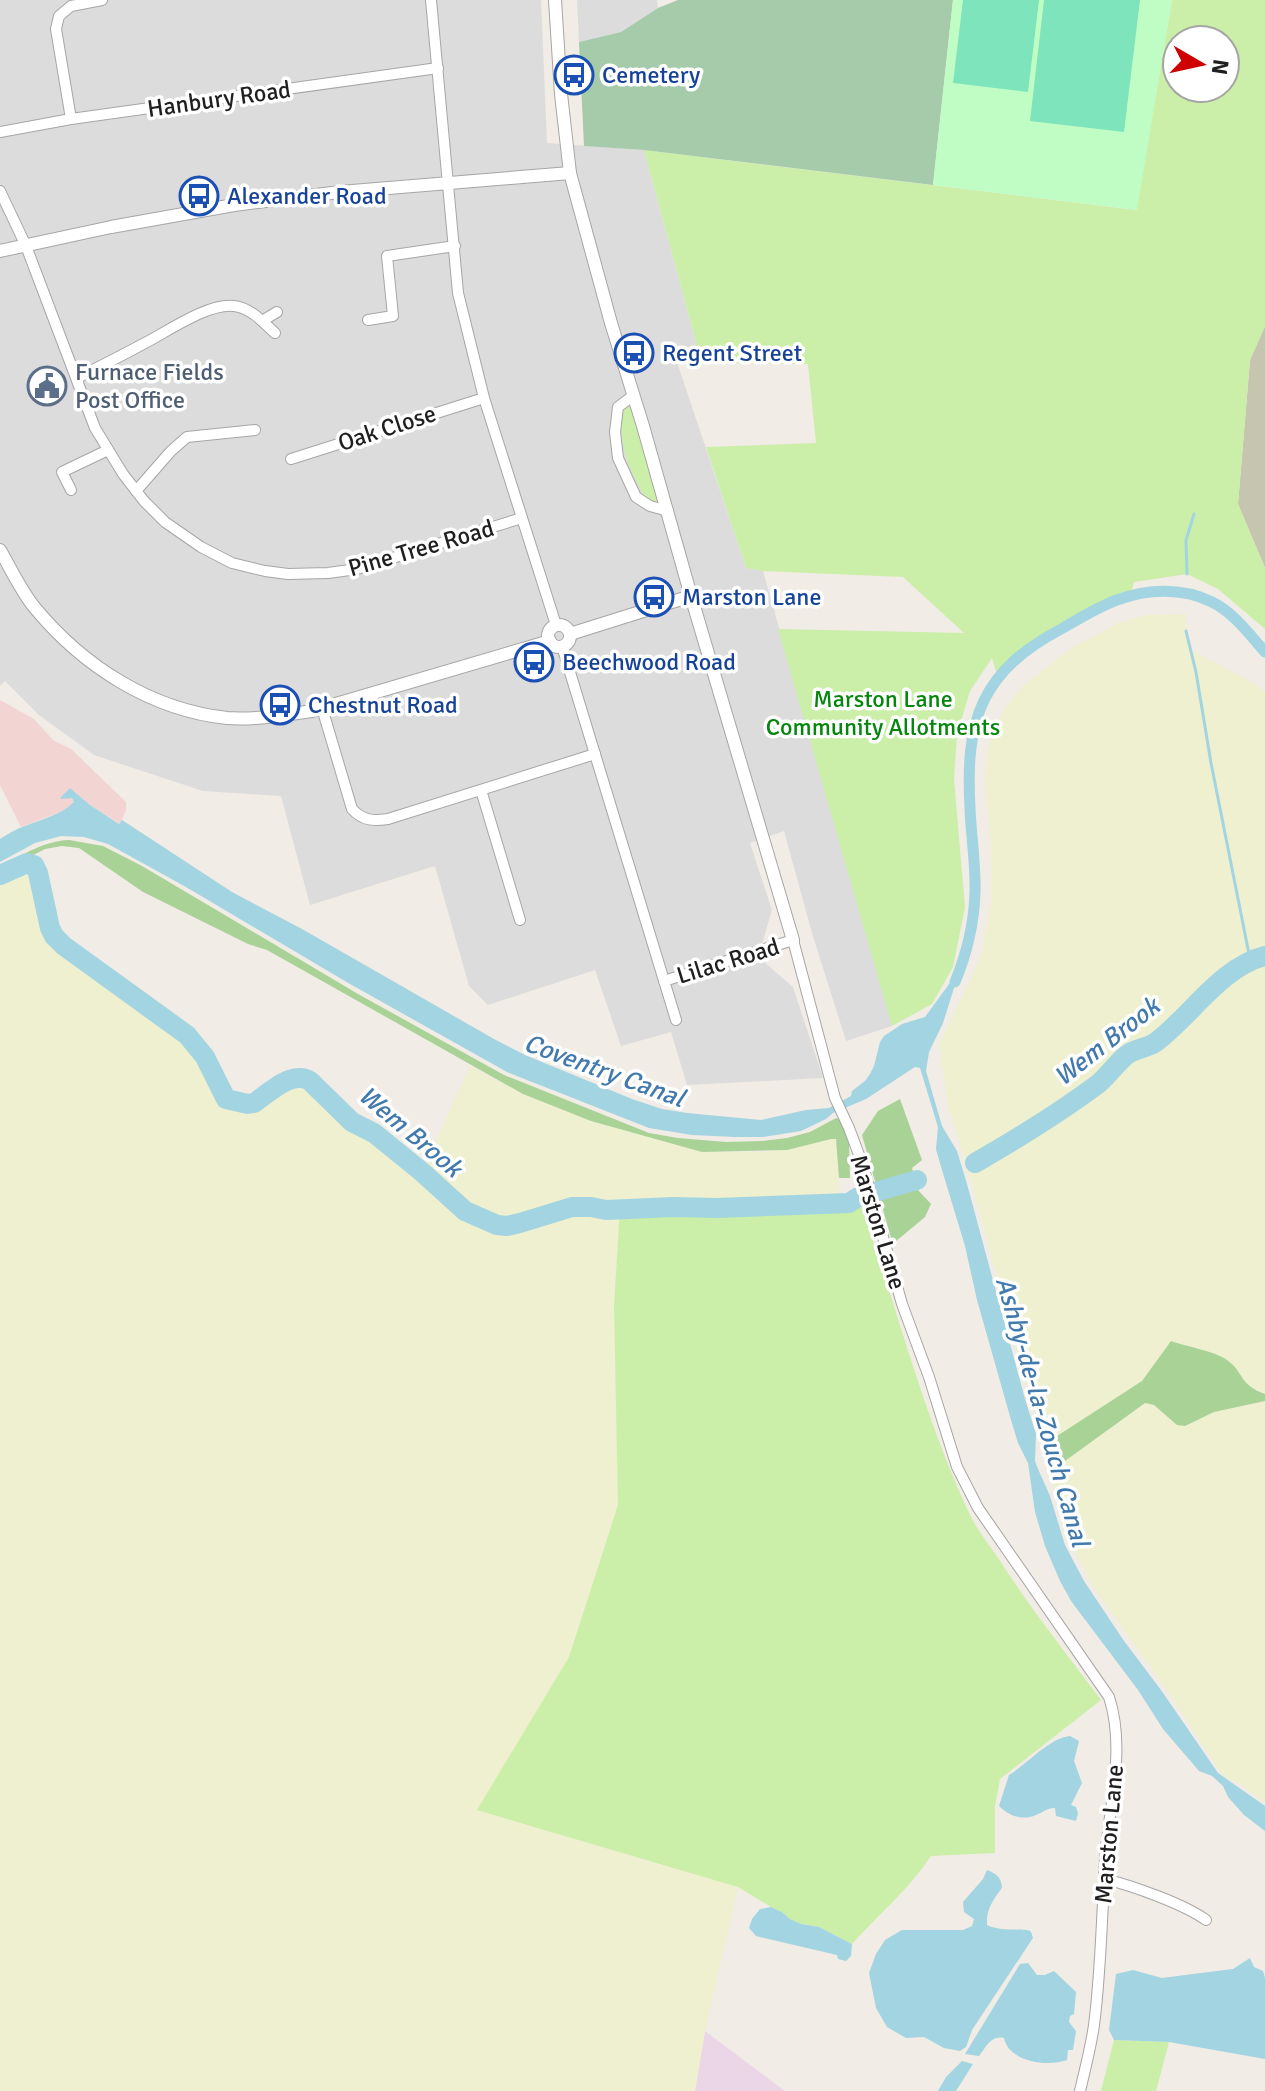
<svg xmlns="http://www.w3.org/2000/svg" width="1265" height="2091" viewBox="0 0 1265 2091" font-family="Signika,sans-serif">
<rect width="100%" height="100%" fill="#f1ece5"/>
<g fill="#dddcdc">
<polygon points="0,0 541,0 547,143 644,150 699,353 677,362 746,568 763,571 892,1026 846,1041 812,933 784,831 750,843 772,910 762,944 750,950 793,987 823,1078 687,1085 671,1032 621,1046 595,970 488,1005 469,986 435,866 310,905 281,796 203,791 94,755 39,715 5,681 0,686"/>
<polygon points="577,0 657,0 658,8 621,32 579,42"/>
</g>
<polygon fill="#f2d4d3" points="0,700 34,719 53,740 71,749 126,802 126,810 120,824 90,805 70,788 61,798 72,798 74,802 73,805 58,813 21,827 0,785"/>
<polygon fill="#ead6e7" points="705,2031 785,2091 695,2091"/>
<polygon fill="#c6c5b0" points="1265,326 1265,568 1238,504 1250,360"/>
<g fill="#eef0cf">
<polygon points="1186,614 1186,631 1190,649 1257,685 1265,692 1265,1394 1244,1383 1234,1367 1171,1341 1142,1381 1057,1436 1050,1439 1043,1437 1021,1366 967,1166 948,1107 943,1068 940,1062 942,1053 939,1045 982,955 991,901 991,843 985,783 989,745 1004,709 1025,684 1073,647 1118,623 1146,615"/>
<polygon points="27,863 34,865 38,873 50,928 54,936 80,957 187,1035 205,1057 226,1099 248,1104 254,1103 293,1077 302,1076 310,1081 352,1122 374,1133 422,1172 470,1066 523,1094 591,1121 701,1152 766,1152 831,1139 837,1139 839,1204 717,1208 673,1207 620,1209 614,1306 618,1505 569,1657 478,1810 738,1887 705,2031 695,2091 0,2091 0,875"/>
<polygon points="1265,1401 1265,1803 1243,1786 1225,1777 1221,1773 1167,1690 1093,1586 1068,1540 1051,1479 1054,1469 1145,1403 1154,1405 1177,1425 1185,1426 1214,1412"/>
</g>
<g fill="#cbeea8" fill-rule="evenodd">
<path d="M1172,0H1265V326L1250,360L1238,504L1265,568V629L1218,589L1187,574L1134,582L1131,595L1036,642L998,678L992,658L970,691L957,734L954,779L965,907L953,967L932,1004L892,1026L778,629L964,633L903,577L763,571L746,568L706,447L816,443L808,364L704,363L699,353L644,150L1136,210ZM1177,40H1225V88H1177Z"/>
<path d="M632,405L661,503L646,499C628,468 619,447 622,410Z"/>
<path d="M858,1197C896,1303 922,1413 970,1515C978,1531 990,1546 1000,1561C1031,1609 1067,1654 1101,1700L1000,1779L995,1806V1853L931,1856C909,1889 878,1915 852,1944L819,1927L801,1924L790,1919L782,1912L771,1907L738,1887L477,1810L569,1657L618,1505L614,1306L620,1208L822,1205L849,1203Z"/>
<polygon points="1114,2040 1169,2042 1156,2091 1101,2091"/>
</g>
<g fill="#a9d297">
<path d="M69,840L103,846L142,866L358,994L504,1075L649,1133L678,1138L726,1142L762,1141L787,1138L810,1132L836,1118L842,1120L849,1144L850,1178H839L836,1139H831L787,1150L702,1152L591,1121L523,1094L267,950L248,944L143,892L79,848L62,846L45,849L0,872V867C22,855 44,841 69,840Z"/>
<polygon points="900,1099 922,1160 912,1168 918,1190 931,1204 925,1217 895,1242 891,1238 862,1135 878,1111"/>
<path d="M1171,1341C1185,1346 1217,1352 1227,1360C1244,1372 1239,1385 1265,1394V1401L1214,1412L1185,1426L1177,1425L1154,1405L1145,1403L1054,1469L1051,1479L1043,1437L1050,1439L1057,1436L1142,1381Z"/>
</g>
<polygon fill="#a5cbaa" points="678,0 953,0 933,185 644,150 584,146 579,42 621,32 658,8"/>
<polygon fill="#c0fdc4" points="953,0 1172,0 1137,210 933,185"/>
<g fill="#7ee4bb">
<polygon points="963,0 1039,0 1028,92 953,83"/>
<polygon points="1044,0 1140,0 1124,132 1030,121"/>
</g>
<g fill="#a3d4e1">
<path d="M70,788L90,805L119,824L122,820L232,892L302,929L494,1039L525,1055L632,1099L662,1109L687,1113L761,1120L806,1110L829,1108L851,1096L852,1091L865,1081L870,1074L874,1066L880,1042L884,1036L902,1024L925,1017L960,969L943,1023L929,1052L926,1071L942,1126L957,1151L967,1184L1025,1399L1036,1434L1035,1461L1038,1469L1050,1496L1065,1545L1084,1581L1124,1641L1161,1690L1218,1773L1265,1806V1831L1244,1815L1228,1797L1223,1786L1212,1776L1199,1771L1163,1729L1138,1690L1071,1601L1060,1581L1045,1546L1035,1512L1028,1463L1018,1443L1011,1420L977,1300L965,1246L939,1160L936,1149L938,1127L920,1068L915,1067L866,1099L833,1113L826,1119L801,1131L763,1137H735L692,1135L649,1128L507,1072L350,984L186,887L108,844L84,837L61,836L35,843L0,862V839C8,834 16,829 25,826C42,819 61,815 74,802L72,798L61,799V797Z"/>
<path d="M1070,1736L1079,1741L1074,1761L1082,1783L1071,1805L1076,1807L1078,1813L1076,1821L1056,1816L1055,1808C1046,1808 1044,1812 1036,1815C1022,1821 1009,1816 999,1806L1009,1775C1027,1764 1051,1737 1070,1736Z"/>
<path d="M987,1870C997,1874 1001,1877 1002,1888C993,1900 986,1909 987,1925C999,1932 1026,1928 1030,1931C1032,1933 1032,1935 1033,1938L972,2030L966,2047L960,2051L944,2048L924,2037L906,2038L887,2027L876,2008L869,1973L876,1954L885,1940L902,1930H963L972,1926L974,1919L964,1912L963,1902L983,1879Z"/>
<polygon points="771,1907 782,1912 790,1919 801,1924 819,1927 852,1944 851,1956 846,1961 838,1959 837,1955 756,1936 749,1928 752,1919 760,1909"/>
<polygon points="1250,1958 1254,1967 1263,1971 1265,1978 1265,2059 1169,2042 1114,2040 1109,2030 1116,1974 1133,1970 1162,1978 1193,1974 1233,1969"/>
<path d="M1028,1963L1037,1975H1045L1054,1971L1076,1992L1074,2014L1070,2016L1069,2022L1076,2031L1073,2050H1068L1067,2060C1047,2067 1009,2062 1004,2038C991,2035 986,2047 979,2056L965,2054L1020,1964Z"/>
<polygon points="962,2061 973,2064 956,2091 938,2091 946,2077"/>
</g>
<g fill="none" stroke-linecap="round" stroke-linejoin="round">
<g stroke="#a3d4e1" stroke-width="3">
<polyline points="1187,574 1186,540 1194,514"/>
<polyline points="1186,631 1196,672 1211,763 1250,959"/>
</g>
<path stroke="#a3d4e1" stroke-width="11" d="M955,982C967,953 974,924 975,893C976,865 971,836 970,808C965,719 981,671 1063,628C1080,618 1098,607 1117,600C1147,589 1182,587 1212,602C1233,612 1250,635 1265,652"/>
<g stroke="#a3d4e1" stroke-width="20">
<path d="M0,875L27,863L34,865L38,873L50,928L54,936L64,946L187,1035L205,1057L226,1099L248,1104L254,1103C270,1092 292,1070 310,1081L352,1122L374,1133L422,1172L465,1211L497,1225L507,1226L520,1223L572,1207H591L606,1210L673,1207L717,1208L849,1203L858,1197L917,1180"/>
<path d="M975,1163C1017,1139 1059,1113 1098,1084C1109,1075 1118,1061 1128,1054C1137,1048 1148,1048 1156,1042C1192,1015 1221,967 1265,956"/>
</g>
<g stroke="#a6a6a6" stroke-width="12">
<g id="minor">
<polyline points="431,0 458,293 484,398 556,625"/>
<polyline points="71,119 56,29 59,16 71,6 102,0"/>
<polyline points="0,132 71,119 438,68"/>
<polyline points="0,191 26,246 95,428 123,474 144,501 165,522 201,547 232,563 265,571 288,574 328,573 357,569 522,518"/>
<polyline points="368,320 393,316 387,256 455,246"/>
<polyline points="262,321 277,312"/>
<path d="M77,378C99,367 121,356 143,344C167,332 207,303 234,306C251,308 263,322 275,333"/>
<polyline points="634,395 618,407 615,432 618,458 636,497 650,506 668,511"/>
<polyline points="291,459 484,398"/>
<polyline points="71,490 62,472 108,450"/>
<polyline points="136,491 171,451 187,437 255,430"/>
<polyline points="562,646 676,1020"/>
<path d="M322,708L352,809C363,821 373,821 388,819L595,754"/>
<polyline points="481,790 520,920"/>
<path d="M664,981L793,940L835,1098L849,1128L862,1163L902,1304L929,1377L957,1467L978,1508L1109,1697C1126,1749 1109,1806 1105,1860C1102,1915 1101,1971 1094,2025C1091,2047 1085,2069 1080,2091"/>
<path d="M1105,1879C1133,1886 1184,1904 1206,1920"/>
</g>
</g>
<g stroke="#a6a6a6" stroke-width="14">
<g id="tertiary">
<polyline points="555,0 561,94 570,173 611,323 643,426 691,596 793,940"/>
<polyline points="0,251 111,227 234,205 340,192 570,173"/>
<path d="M0,550C11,569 21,591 35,608C83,666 151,710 227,718C255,720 284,715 312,711L550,641"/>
<circle cx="559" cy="636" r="11"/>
<polyline points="570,634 691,596"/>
</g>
</g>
<use href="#minor" stroke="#fff" stroke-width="10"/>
<use href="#tertiary" stroke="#fff" stroke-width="12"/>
</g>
<defs>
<g id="bus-ring" transform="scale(2)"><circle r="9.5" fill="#fff" stroke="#1a4fb4" stroke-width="1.5"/><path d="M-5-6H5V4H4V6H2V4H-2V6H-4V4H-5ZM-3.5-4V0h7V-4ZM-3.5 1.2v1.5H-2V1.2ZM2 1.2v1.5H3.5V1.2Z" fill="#1a4fb4"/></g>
<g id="civic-ring" transform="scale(2)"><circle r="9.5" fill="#fff" stroke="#5c6f8a" stroke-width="1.5"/><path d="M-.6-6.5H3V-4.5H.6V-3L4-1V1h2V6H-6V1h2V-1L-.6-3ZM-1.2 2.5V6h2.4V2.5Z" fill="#5c6f8a"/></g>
</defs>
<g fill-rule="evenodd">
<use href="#bus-ring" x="574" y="75"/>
<use href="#bus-ring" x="199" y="196"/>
<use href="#bus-ring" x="634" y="353"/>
<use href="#civic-ring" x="47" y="386"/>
<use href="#bus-ring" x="654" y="597"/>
<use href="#bus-ring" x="534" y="662"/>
<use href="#bus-ring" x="280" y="705"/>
</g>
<g text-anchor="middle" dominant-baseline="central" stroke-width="7" stroke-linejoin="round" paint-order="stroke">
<g font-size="24" fill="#164399" stroke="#fff" text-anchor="start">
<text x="602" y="75">Cemetery</text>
<text x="227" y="196">Alexander Road</text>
<text x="662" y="353">Regent Street</text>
<text x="682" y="597">Marston Lane</text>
<text x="562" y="662">Beechwood Road</text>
<text x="308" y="705">Chestnut Road</text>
</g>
<g font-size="24" fill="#1f1f1f" stroke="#fff">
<text transform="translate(219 99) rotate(-8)">Hanbury Road</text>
<text transform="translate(387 428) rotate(-18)">Oak Close</text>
<text transform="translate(421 548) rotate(-16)">Pine Tree Road</text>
<text transform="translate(728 961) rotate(-17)">Lilac Road</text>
<text transform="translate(878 1222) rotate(73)">Marston Lane</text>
<text transform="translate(1109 1834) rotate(-85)">Marston Lane</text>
</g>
<g font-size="24" fill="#4e5e75" stroke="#fff" text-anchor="start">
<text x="75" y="372">Furnace Fields<tspan x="75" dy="28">Post Office</tspan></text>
</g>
<g font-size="24" fill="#05860d" stroke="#fff">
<text x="883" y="699">Marston Lane<tspan x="883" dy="28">Community Allotments</tspan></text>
</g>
<g font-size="26" font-style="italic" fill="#427aae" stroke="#fff">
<text transform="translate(1107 1042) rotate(-38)">Wem Brook</text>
<text transform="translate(604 1071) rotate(20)">Coventry Canal</text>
<text transform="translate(410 1132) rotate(40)">Wem Brook</text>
<text transform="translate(1042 1412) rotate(74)">Ashby-de-la-Zouch Canal</text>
</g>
</g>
<g transform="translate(1201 64) rotate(99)"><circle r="38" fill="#ffffff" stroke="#a5a5a5" stroke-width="2"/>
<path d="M0-6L14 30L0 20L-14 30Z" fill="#ce0003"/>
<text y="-12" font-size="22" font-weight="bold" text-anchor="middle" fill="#1f1f1f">N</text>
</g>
</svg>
